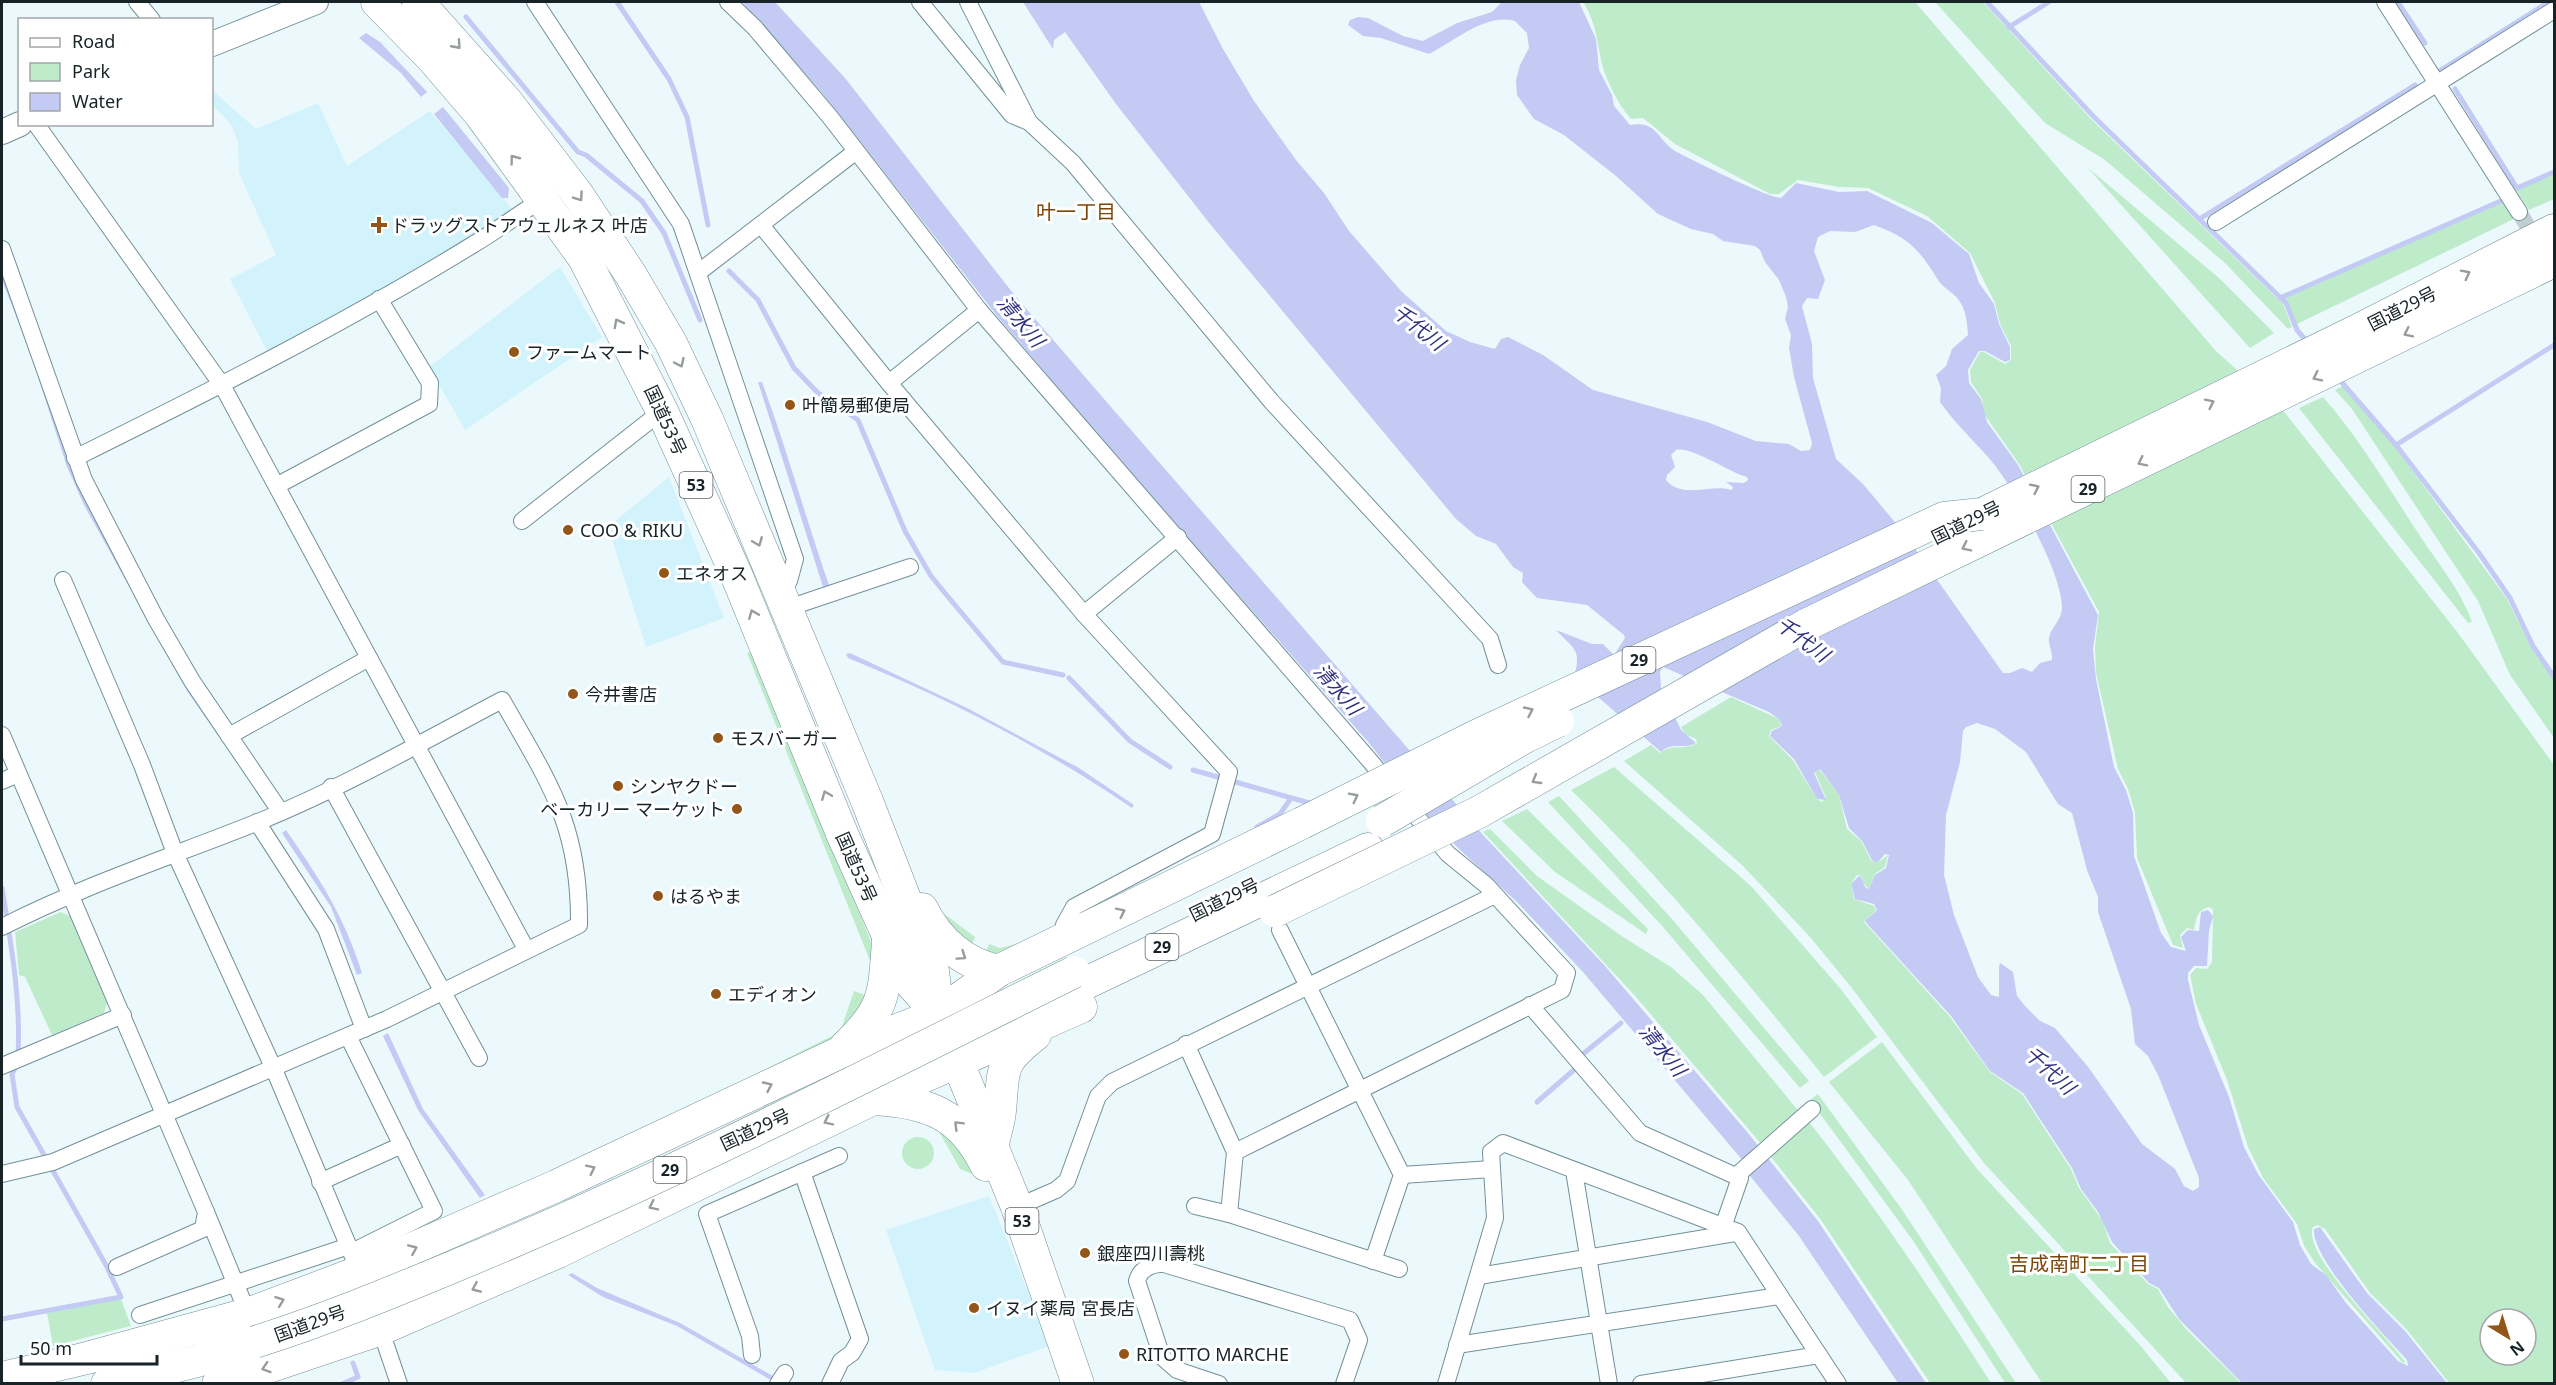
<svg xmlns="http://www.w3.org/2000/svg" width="2556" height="1385" viewBox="0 0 2556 1385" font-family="'Noto Sans','Noto Sans JP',sans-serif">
<rect width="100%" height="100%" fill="#ecf9fc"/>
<g fill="#d2f3fc">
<polygon points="212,90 256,129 318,103 347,166 430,111 515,212 478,237 268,353 230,279 276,255 239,173 238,141 230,123 212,105"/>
<polygon points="560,267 602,337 465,430 429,367"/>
<polygon points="669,477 724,618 646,647 608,527"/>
<polygon points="989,1196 1050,1346 974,1373 935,1370 886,1230"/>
</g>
<g fill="#beeccb" fill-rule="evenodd">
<path d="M1583,2H1915L2216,351L2286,414L2458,633L2554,765V1383H2449L2407,1330L2370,1293L2325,1229L2318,1225L2313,1227C2301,1254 2390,1339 2406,1363L2402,1362L2315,1263L2304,1246L2297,1224L2263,1178L2248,1147L2227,1080L2196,1004L2190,975L2196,968L2207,969L2212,962L2213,910L2209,907C2196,911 2197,918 2194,930L2187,928L2180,935L2183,948L2173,945L2137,858L2135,813L2128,789L2118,769L2096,673L2095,647L2099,612L2019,464L1984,414L1982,399L1971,382L1970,370L1980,352H1984L2005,364L2011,360V346L2000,324L1995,303L1970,253L1927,216L1868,188L1839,187L1798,180L1779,194H1770L1675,144L1643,118L1631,119C1618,104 1608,84 1602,65C1597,42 1596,22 1583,2ZM2490,1319H2526V1355H2490Z"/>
<polygon points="1935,2 1983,2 2091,119 2283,304 2292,327 2288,329 2225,263 2105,160 2045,123"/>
<polygon points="2087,167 2219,278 2274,333 2250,348"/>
<polygon points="2554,173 2554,199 2529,210 2516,190"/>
<polygon points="2505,201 2516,218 2295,325 2283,299"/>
<polygon points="2343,386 2395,447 2507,599 2531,647 2554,681 2554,738 2510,675 2478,601 2352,409 2335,390"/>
<path d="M2323,397C2360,439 2389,489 2420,536C2438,563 2461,591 2472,622L2468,623L2299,408Z"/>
<polygon points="757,649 878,960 872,966 747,653"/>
<path d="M1731,697L1779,719L1781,726L1771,730L1769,736L1793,760L1817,799L1822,802L1826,798L1815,772L1819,769L1839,795L1847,829L1861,841L1871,860L1877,863L1888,855L1885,867L1875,874L1869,889L1863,883L1861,875H1857L1851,884L1854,899L1874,906L1876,910L1864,922L1950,1017L1990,1072L2022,1094L2071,1169L2079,1188L2102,1220L2110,1243L2148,1284L2158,1289L2168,1307L2187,1330L2241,1383H2186L1984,1163L1851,987L1810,937L1743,866L1624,761L1651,745L1660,753C1671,743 1685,751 1697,743L1696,739L1685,734L1681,727Z"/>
<path d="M1614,767L1751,886L1840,988L1877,1037L1824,1077C1743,977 1663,879 1571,790Z"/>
<polygon points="1559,796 1672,919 1809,1081 1800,1088 1663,927 1548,802"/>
<polygon points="1527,809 1648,929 1646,934 1555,872 1502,821"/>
<polygon points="1490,829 1537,876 1623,937 1671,967 1703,995 1801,1114 1762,1145 1636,997 1483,832"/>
<polygon points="919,895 975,937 969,952"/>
<polygon points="61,912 70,916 107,1003 104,1013 52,1035 25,977 19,975 15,932"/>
<polygon points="1028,941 1008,957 984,956 989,944 1000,948"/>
<polygon points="854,991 871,997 839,1040 679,1112 840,1032"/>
<polygon points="1882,1042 1977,1169 2139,1344 2171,1383 2042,1383 1908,1180 1829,1082"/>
<polygon points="1818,1094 1903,1211 2016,1383 2005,1383 1914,1242 1810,1100"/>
<path d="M1806,1118C1873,1203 1933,1292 1991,1383H1930L1821,1220L1768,1153Z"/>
<polygon points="932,1119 943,1123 982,1178 960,1169"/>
<circle cx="918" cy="1153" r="16"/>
<polygon points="121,1299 131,1326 53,1346 47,1313"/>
</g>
<g fill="#c3caf4" fill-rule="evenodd">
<polygon points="742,2 775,2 845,78 1012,292 1098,392 1484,836 1605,966 1748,1133 1818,1221 1926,1383 1898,1383 1799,1236 1746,1171 1744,1162 1583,972 1517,902 1459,849 1415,802 1369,743 1106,445 998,317 822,93"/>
<path d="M1023,2H1199L1223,49L1254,101L1296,160L1324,193L1349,231L1402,292L1446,331L1470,342L1495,349L1501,339L1508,337L1543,355L1593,390L1707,422L1756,441L1789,444L1801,451L1810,450L1812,443L1794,377L1789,348L1791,335L1785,319L1788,307L1786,297L1779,280L1765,262L1760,250L1755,246L1723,241L1713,234L1691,229L1658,214L1616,176L1564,135L1534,119L1517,95L1516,80L1520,65L1529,48L1527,33L1515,21C1485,13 1454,42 1429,54L1381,38L1363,36L1348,25L1350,20L1358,17L1368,18L1403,36L1423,41L1457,23L1492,12L1502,2H1579L1596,39L1599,70L1612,95L1614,106L1630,125C1657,120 1657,139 1675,151C1692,160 1766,197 1781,198L1796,183L1839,192L1867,191L1932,223L1969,254L1979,283L1994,304L1999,324L2010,347V360L2005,362L1985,351H1979L1968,370L1969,383L1981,399L1987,422L2018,465L2098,615L2093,649L2096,679L2114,767L2126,790L2133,813L2134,856L2161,933L2171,947L2186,951L2181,937L2188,930L2199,931L2201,912L2208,910L2213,916L2209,931L2207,966H2194L2188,973V980L2199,1025L2229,1097L2244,1147L2258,1174L2293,1222L2300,1245L2311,1264L2326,1275L2346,1303L2398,1361L2408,1366L2407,1360C2385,1336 2311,1259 2314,1229L2320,1227L2367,1293L2405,1331L2447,1383L2243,1384L2239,1380L2179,1319L2159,1288L2149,1283L2112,1242L2098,1212L2081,1189L2072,1168L2023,1093L1990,1071L1951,1016L1869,926L1865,921L1877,910L1874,904L1855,899L1851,884L1860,875L1865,887L1869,889L1875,875L1886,868L1889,855L1885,854L1877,863L1872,860L1862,841L1849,828L1839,795L1820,769L1814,773L1826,800L1817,799L1794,759L1770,736L1772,731L1782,726L1779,719L1769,712L1663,667L1660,672L1661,688L1681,730L1696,743C1685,750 1671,741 1661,752L1574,676C1582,650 1574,649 1556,630L1592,644H1603L1614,655L1625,638L1624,635L1587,605L1537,598L1522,582L1523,573L1513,567L1496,544L1476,536L1456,519L1210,224L1116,104L1065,32L1054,40L1053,49ZM1874,225C1909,238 1919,249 1938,280C1943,288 1953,292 1958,299C1966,309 1967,322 1968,335L1952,349L1946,366L1936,375L1941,388L1940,402C1954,422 1972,439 1988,457C2012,484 2063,572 2062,609C2061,621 2051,627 2049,638C2048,645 2053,652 2052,660L2040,663L2032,672L2022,668L2010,673H2003L1904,533L1863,484L1836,459L1813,378L1812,344L1802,306L1807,298L1818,299L1825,280L1814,251L1818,237L1830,231L1855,232ZM1676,450C1692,446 1728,472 1747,477L1748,480L1744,483L1726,482L1733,487L1732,490C1712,483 1682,500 1666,480L1667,475L1675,467L1671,455ZM1977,723L1995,729L2026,752L2058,804L2072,813L2087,870L2098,897V912L2131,1009L2135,1044L2148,1056L2158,1075L2199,1178V1187L2193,1191L2184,1186L2175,1169L2142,1144L2089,1068L2055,1028L2040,1021L2025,1006L2017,996L2013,972L2000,963L1999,967V997L1991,995L1978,977L1954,915L1944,875L1946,815L1960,762L1963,731L1966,727Z"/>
<polygon points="2544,2 2550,2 2439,73 2438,69"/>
<polygon points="366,33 380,42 427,92 421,97 401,73 359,38"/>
<polygon points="443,107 509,188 508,198 502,198 434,114"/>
<polygon points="2,265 74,468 266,804 187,691 84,505 67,467 31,355 2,280"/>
<path d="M758,382H762C787,450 806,519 830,588L824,590Z"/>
<path d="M850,653L967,708L1079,768L1134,805L1132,808C1044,748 947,698 848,658L846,654Z"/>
<path d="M286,830C320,879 344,916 362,973L357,975L331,907L282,833Z"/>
<polygon points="388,1033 423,1109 485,1195 480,1198 418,1110 383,1036"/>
<polygon points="572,1273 597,1288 680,1323 785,1383 776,1383 677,1326 603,1297 568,1275"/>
</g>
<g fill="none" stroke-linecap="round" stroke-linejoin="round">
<g stroke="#c3caf4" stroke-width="5">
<polyline points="617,2 669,79 687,117 708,225"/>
<polyline points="1987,2 2094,117 2286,303 2297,330 2309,344"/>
<polyline points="2398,2 2425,43"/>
<polyline points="466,17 578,152 586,155 642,201 664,233 700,320"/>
<polyline points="2009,27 2049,2"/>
<polyline points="2455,89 2517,188 2554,172"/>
<polyline points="2201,218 2415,85"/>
<polyline points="729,271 758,300 794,368 817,392 858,420 905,531 931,576 949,598 1003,662 1063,675"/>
<polyline points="2280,298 2503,200"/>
<polyline points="2338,378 2396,445 2479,553 2510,598 2533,646 2554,677"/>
<polyline points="2396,445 2554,345"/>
<polyline points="1069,678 1130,741 1170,767"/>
<polyline points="1193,770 1313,804"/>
<polyline points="1257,827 1280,814 1291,798"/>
<path d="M2,888C11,944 21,999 18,1056"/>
<polyline points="1583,1054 1621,1023"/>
<polyline points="1537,1102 1575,1069"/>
<polyline points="2,1319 121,1297 106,1265 17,1107 12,1074 17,1065"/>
<polyline points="342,1384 358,1377 353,1363"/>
</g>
<polyline stroke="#c1ced1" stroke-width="16" stroke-dasharray="16 8" stroke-linecap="butt" points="2519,212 2539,245"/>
<g stroke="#729098" stroke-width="18">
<g id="street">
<polyline points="137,2 152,20"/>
<polyline points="535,2 681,224 795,559 789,581 778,592"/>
<polyline points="728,2 755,28 830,117 979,310 1371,762 1448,854 1486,885 1567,973 1562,990 1235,1152"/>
<polyline points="920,2 1012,115 1029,122 1073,163 1271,401 1490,639 1498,665"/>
<polyline points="968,2 1029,122"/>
<polyline points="2385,2 2519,212"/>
<polyline points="36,124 222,385 526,949"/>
<polyline points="2216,222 2554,10"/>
<polyline points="761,225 889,383 1084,614 1229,772 1212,834 1074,907 1064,925 1069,938"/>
<polyline points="2,249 84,480 156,619 192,681 280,811"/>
<polyline points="699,272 855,152"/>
<polyline points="889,383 979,310"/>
<path d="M75,458C210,391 346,323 474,244C498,230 520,213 543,199"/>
<polyline points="278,485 429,404 430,383 379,299"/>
<polyline points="522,521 662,411"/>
<polyline points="63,580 142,765 175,853 273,1067 362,1278"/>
<polyline points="785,609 910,567"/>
<polyline points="1084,614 1178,537"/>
<polyline points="2,735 206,1212 203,1229 117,1267"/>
<polyline points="229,736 369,658"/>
<polyline points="2,781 18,774"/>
<polyline points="331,787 479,1058"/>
<polyline points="257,822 326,929 364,1029"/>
<path d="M2,927C84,885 173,856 258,822C340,789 424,741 502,700C549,783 580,825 579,925L387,1019L53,1162L2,1174"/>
<polyline points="1280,930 1402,1175 1373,1261"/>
<polyline points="1530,1005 1640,1133 1740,1178 1723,1227"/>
<polyline points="348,1036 434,1211 352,1252"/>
<polyline points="1186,1044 1235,1152 1229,1214"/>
<polyline points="2,1066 123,1015"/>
<polyline points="1574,1171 1609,1384"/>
<polyline points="802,1172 860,1339 852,1353 841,1361 830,1384"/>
<polyline points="1402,1175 1492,1169"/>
<polyline points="1736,1176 1812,1109"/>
<polyline points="320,1182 402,1145"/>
<polyline points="1195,1206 1229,1214 1399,1269"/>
<polyline points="1017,1207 1056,1190 1067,1181 1098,1096 1112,1082 1495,895"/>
<polyline points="206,1212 248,1314"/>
<polyline points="1479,1276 1735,1233"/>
<polyline points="140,1315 349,1246"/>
<polyline points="379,1325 399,1384"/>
<polyline points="1457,1345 1779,1296"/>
<polyline points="752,1355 750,1336 707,1214 839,1156"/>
<polyline points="778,1384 785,1373"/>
<path d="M1219,1384L1177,1370L1162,1357L1137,1281C1140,1269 1152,1263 1164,1264L1350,1320L1359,1340L1344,1384"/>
<polyline points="1446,1384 1495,1218 1491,1152 1503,1143 1738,1232 1838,1384"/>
<polyline points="1641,1384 1819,1355"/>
</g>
</g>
<g stroke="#729098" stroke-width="26">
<g id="secondary">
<polyline points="212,44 316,2"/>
<polyline points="2,132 20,124"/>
</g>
</g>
<g stroke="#729098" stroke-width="33">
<g id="highway">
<polyline points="377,2 432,58 480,114 584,258 662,411 736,574 843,836 908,980 938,1014 966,1037 980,1034"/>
<polyline points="418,2 507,102 578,195 631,275 671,343 707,419 867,801 933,971 938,1014 1017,1207 1078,1384"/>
<polyline points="1982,514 2358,330 2554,230"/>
<polyline points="1806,625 2554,261"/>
<path d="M922,909C938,941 962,963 998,971"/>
<polyline points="1044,1003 1368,849"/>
<path d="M846,1046C886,1008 884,993 888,941"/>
<path d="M874,1099C928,1102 961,1114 986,1165"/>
<path d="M993,1144C995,1133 999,1122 1000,1111C1004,1069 998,1064 1035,1035"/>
<polyline points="2,1378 87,1358 248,1314 359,1272 556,1186 839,1053 938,1014 998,971 1302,823"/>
<polyline points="107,1384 197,1361 255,1342"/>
<polyline points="218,1384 381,1329 558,1252 873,1099 1081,1007"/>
</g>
</g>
<use href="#street" stroke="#fff" stroke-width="16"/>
<use href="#secondary" stroke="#fff" stroke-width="24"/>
<use href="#highway" stroke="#fff" stroke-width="32"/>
<g stroke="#729098" stroke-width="33" stroke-linecap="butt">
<g id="highway-bridge">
<polyline points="1382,821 1525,737 1558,721"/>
<polyline points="1302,823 1474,737 1944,518 1982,514"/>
<polyline points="1275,911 1479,812 1806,625"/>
<path d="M255,1342C328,1319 397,1290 467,1261C674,1175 873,1072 1074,972"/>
</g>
</g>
<use href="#highway-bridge" stroke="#fff" stroke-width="32"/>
</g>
<defs><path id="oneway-chevron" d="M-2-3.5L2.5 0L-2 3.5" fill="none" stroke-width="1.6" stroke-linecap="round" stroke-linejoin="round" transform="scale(1.5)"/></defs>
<g stroke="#979c9d">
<use href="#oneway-chevron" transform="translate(457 45) rotate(48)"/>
<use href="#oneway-chevron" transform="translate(514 159) rotate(-127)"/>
<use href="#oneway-chevron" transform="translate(579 197) rotate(55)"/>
<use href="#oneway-chevron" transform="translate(2466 274) rotate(-27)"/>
<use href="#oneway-chevron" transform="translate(618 323) rotate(-118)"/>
<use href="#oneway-chevron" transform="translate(2408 333) rotate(154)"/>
<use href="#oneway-chevron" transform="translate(680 363) rotate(65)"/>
<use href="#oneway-chevron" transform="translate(2317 377) rotate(154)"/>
<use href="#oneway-chevron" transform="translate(2210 403) rotate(-26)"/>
<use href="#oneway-chevron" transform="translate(2142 462) rotate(154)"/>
<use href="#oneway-chevron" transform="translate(2035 488) rotate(-26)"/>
<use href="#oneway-chevron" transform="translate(758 542) rotate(68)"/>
<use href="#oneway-chevron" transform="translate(1966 547) rotate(154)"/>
<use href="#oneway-chevron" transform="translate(753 614) rotate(-112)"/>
<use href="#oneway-chevron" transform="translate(1529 711) rotate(-25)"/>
<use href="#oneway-chevron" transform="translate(1536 780) rotate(150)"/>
<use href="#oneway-chevron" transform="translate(826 795) rotate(-112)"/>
<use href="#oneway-chevron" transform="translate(1354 797) rotate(-27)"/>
<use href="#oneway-chevron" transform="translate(1121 912) rotate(-26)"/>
<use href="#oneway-chevron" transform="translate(962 956) rotate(34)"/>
<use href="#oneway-chevron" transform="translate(768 1086) rotate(-25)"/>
<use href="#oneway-chevron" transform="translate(828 1121) rotate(154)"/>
<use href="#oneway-chevron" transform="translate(958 1125) rotate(-135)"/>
<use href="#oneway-chevron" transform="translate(591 1169) rotate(-26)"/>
<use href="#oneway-chevron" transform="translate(653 1206) rotate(154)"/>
<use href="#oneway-chevron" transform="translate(413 1249) rotate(-23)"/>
<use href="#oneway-chevron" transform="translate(476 1288) rotate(157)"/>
<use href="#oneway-chevron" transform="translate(280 1301) rotate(-21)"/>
<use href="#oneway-chevron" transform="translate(266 1368) rotate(162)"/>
</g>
<g fill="#935618" stroke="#fff" stroke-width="2">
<path d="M376 216h6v6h6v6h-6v6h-6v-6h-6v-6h6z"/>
<circle cx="514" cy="352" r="6"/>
<circle cx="790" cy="405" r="6"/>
<circle cx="568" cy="530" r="6"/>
<circle cx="664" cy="573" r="6"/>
<circle cx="573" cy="694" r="6"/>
<circle cx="718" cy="738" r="6"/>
<circle cx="618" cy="786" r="6"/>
<circle cx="737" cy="809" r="6"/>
<circle cx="658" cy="896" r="6"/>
<circle cx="716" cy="994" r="6"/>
<circle cx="1085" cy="1253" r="6"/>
<circle cx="974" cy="1308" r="6"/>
<circle cx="1124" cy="1354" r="6"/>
</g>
<g text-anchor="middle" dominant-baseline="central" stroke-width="6" stroke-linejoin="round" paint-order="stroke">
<g fill="#fff" stroke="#5d6567" stroke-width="1.5">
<rect x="679.5" y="472" width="33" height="26" rx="4.5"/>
<rect x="2071.5" y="476" width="33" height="26" rx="4.5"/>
<rect x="1622.5" y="647" width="33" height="26" rx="4.5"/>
<rect x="1145.5" y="934" width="33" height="26" rx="4.5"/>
<rect x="653.5" y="1157" width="33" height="26" rx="4.5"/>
<rect x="1005.5" y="1208" width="33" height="26" rx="4.5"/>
</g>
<g font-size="16" font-weight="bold" fill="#172326">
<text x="696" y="485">53</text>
<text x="2088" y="489">29</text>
<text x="1639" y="660">29</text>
<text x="1162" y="947">29</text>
<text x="670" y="1170">29</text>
<text x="1022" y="1221">53</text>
</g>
<g font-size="18" fill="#172326" stroke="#fff" text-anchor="start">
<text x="391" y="225">ドラッグストアウェルネス 叶店</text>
<text x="526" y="352">ファームマート</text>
<text x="802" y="405">叶簡易郵便局</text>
<text x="580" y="530">COO &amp; RIKU</text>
<text x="676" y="573">エネオス</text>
<text x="585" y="694">今井書店</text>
<text x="730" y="738">モスバーガー</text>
<text x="630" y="786">シンヤクドー</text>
<text x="725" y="809" text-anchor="end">ベーカリー マーケット</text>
<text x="670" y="896">はるやま</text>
<text x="728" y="994">エディオン</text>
<text x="1097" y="1253">銀座四川壽桃</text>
<text x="986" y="1308">イヌイ薬局 宮長店</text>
<text x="1136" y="1354">RITOTTO MARCHE</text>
</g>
<g font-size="18" fill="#172326" stroke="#fff">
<text transform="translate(2402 308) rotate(-27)">国道29号</text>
<text transform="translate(666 420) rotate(65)">国道53号</text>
<text transform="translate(1966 522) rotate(-26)">国道29号</text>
<text transform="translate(857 867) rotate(66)">国道53号</text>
<text transform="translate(1224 899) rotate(-26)">国道29号</text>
<text transform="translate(755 1129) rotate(-25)">国道29号</text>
<text transform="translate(310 1323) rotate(-20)">国道29号</text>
</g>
<g font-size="20" fill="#7c4609" stroke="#fff">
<text x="1076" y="211">叶一丁目</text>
<text x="2079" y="1263">吉成南町二丁目</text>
</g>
<g font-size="20" font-style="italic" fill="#31307e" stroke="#fff">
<text transform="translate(1021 321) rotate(50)">清水川</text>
<text transform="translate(1419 327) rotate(39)">千代川</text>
<text transform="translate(1803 639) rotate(37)">千代川</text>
<text transform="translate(1338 689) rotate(49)">清水川</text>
<text transform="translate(1663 1050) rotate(51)">清水川</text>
<text transform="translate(2050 1070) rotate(43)">千代川</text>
</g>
</g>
<rect width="2556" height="1385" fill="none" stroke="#172326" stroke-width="6"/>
<rect x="18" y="18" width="195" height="108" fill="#ffffff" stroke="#a2a7a8" stroke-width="1.5"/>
<rect x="30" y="38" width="30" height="9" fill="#ffffff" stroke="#a2a7a8" stroke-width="1.5"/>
<text x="72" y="48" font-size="18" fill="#172326">Road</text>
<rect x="30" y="63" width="30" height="18" fill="#beeccb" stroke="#a2a7a8" stroke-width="1.5"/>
<text x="72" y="78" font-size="18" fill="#172326">Park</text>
<rect x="30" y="93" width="30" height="18" fill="#c3caf4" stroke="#a2a7a8" stroke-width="1.5"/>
<text x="72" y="108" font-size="18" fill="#172326">Water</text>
<g transform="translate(2508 1337) rotate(142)"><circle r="28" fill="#ffffff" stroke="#a2a7a8" stroke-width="1.5"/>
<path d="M0-4.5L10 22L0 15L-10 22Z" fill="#935618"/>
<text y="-9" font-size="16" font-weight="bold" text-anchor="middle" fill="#172326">N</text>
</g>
<path d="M21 1355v9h136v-9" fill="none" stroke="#172326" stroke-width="3"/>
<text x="30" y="1355" font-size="18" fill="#172326" stroke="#ffffff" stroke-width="4.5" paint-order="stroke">50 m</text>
</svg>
